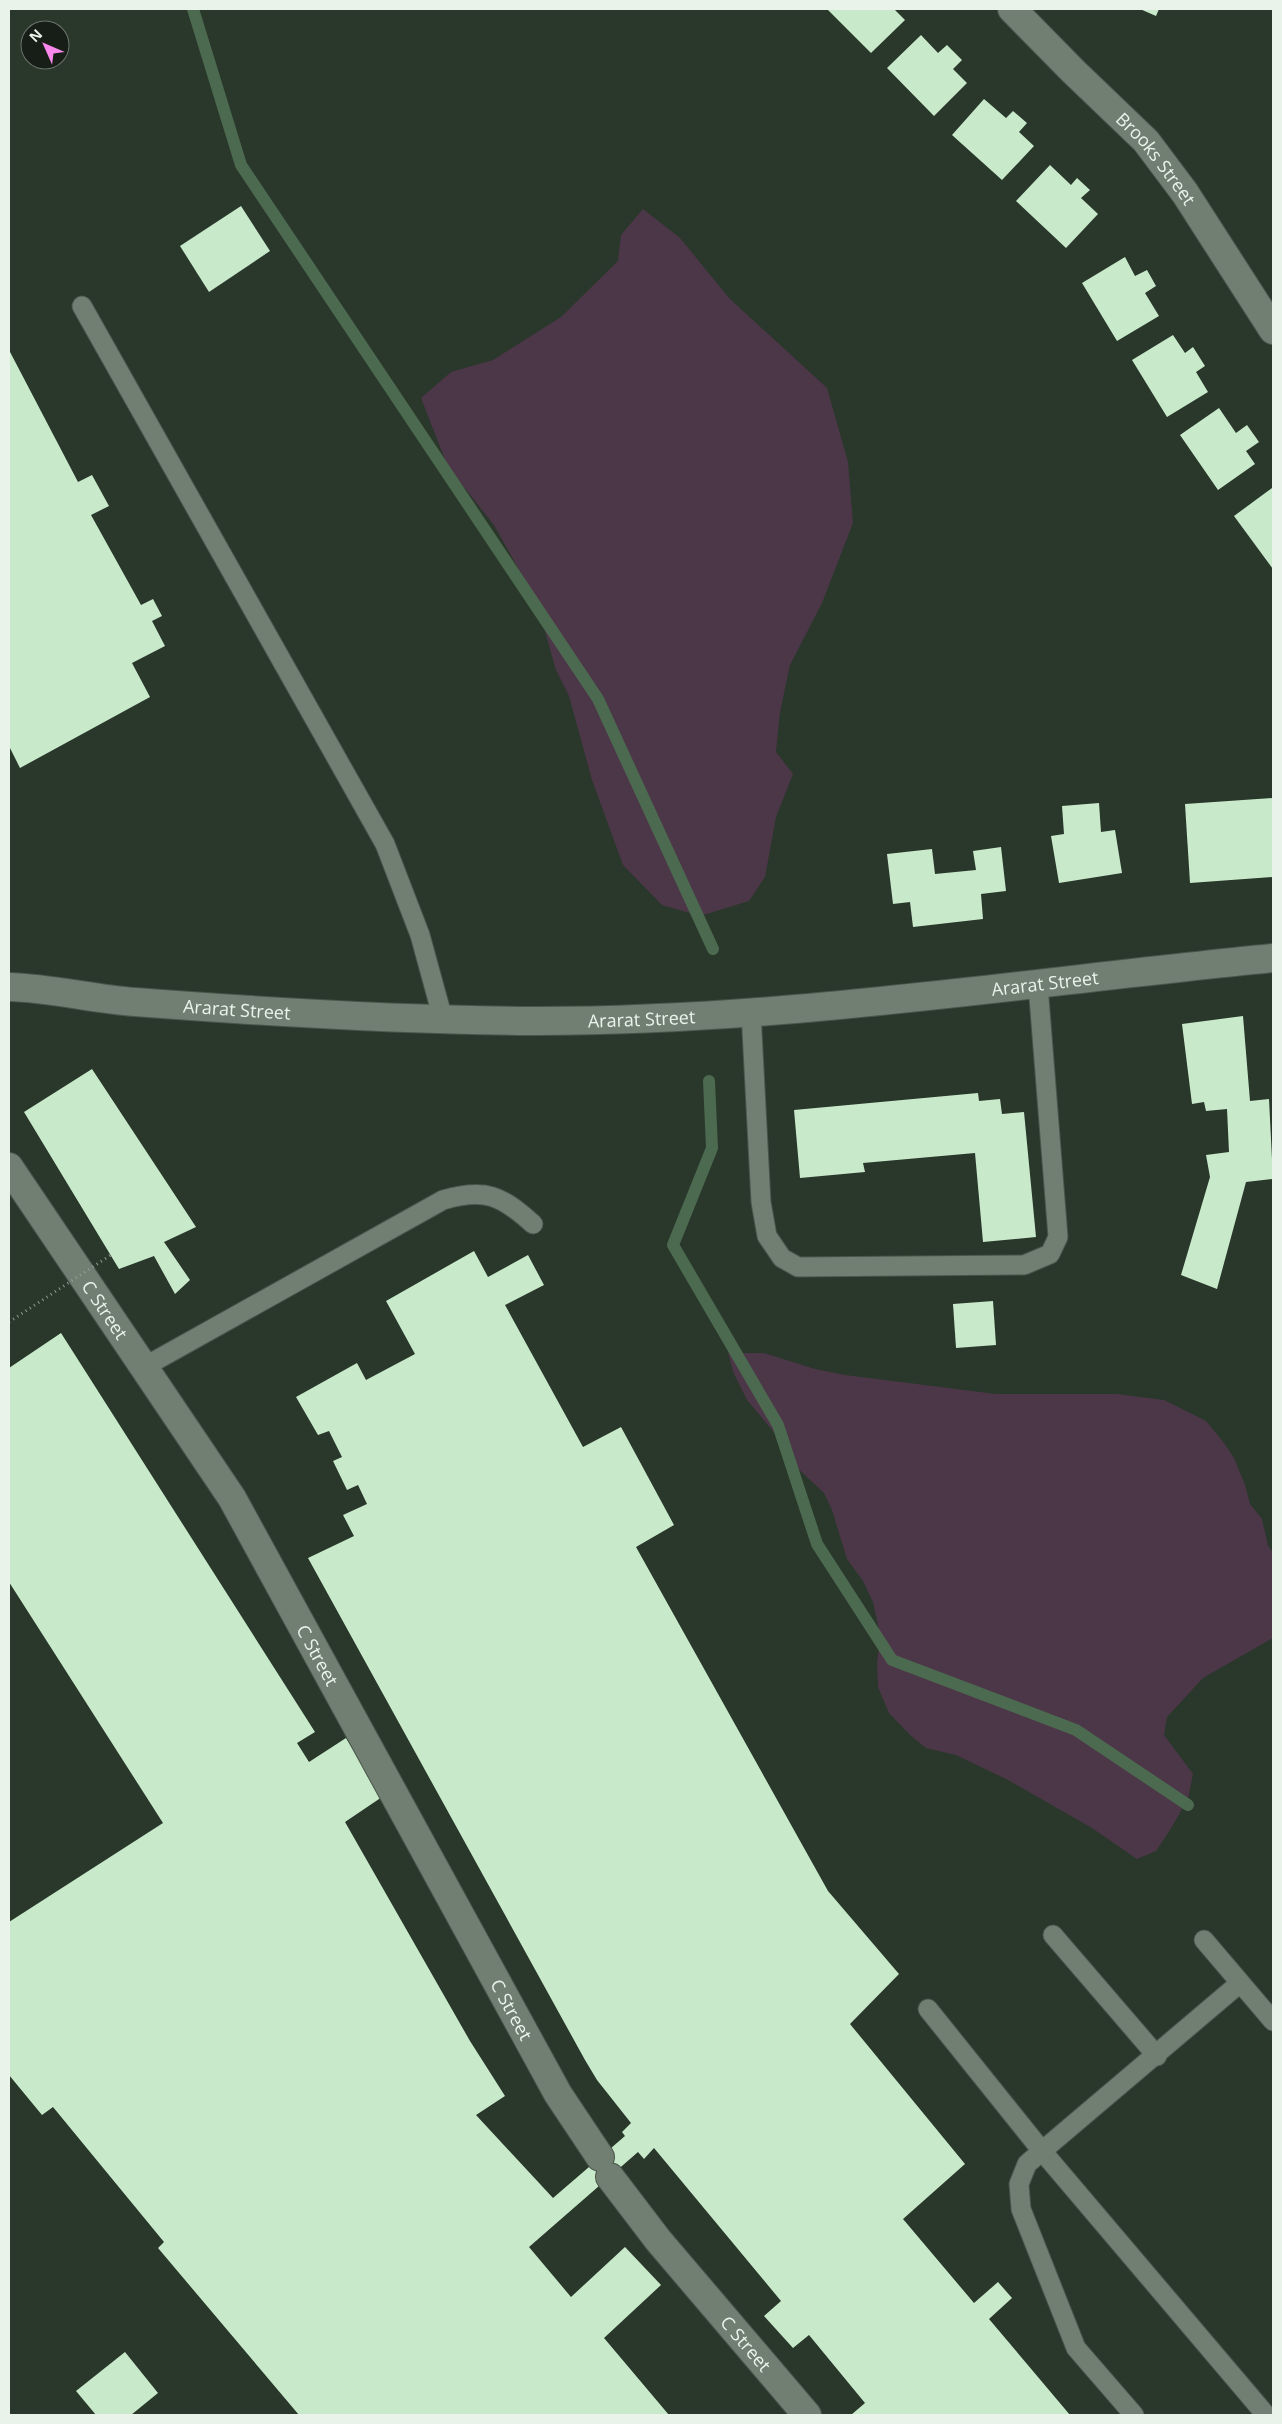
<svg xmlns="http://www.w3.org/2000/svg" width="1282" height="2424" viewBox="0 0 1282 2424" font-family="'Open Sans',sans-serif">
<rect width="100%" height="100%" fill="#2a372b"/>
<g fill="#4c3748">
<polygon points="643,209 680,238 729,298 827,388 848,462 853,523 822,603 790,665 780,712 776,752 793,774 776,817 765,877 749,901 700,916 662,905 623,865 592,780 569,696 556,670 536,600 494,525 448,467 421,398 451,372 493,360 561,317 618,261 621,235"/>
<polygon points="728,1353 764,1353 815,1369 845,1375 996,1394 1117,1394 1164,1400 1206,1421 1224,1443 1234,1458 1245,1485 1250,1504 1262,1519 1268,1546 1273,1552 1273,1638 1203,1678 1167,1717 1164,1735 1193,1774 1188,1799 1170,1830 1156,1851 1137,1859 1092,1828 1008,1780 956,1755 926,1748 910,1735 889,1713 878,1687 877,1665 880,1634 873,1602 863,1581 847,1559 832,1510 824,1493 792,1463 778,1437 747,1400 734,1374"/>
</g>
<g fill="none" stroke-linecap="round" stroke-linejoin="round">
<g stroke="#4c6a4f" stroke-width="12">
<polyline points="193,9 241,165 598,699 713,949"/>
<polyline points="709,1081 712,1148 673,1245 778,1425 817,1544 892,1660 1076,1730 1188,1805"/>
</g>
</g>
<g fill="#c8eacb">
<polygon points="827,9 894,9 905,20 871,53"/>
<polygon points="1140,9 1159,9 1156,16"/>
<polygon points="921,35 938,53 947,45 962,60 953,69 967,83 934,116 887,68"/>
<polygon points="984,99 1006,118 1013,111 1027,123 1019,132 1034,146 1002,180 952,135"/>
<polygon points="1050,165 1071,185 1077,178 1090,190 1081,198 1098,214 1066,248 1016,201"/>
<polygon points="241,206 270,251 209,292 180,246"/>
<polygon points="1125,257 1135,276 1147,270 1156,286 1145,293 1159,316 1117,341 1082,283"/>
<polygon points="1173,335 1185,353 1193,347 1205,366 1196,372 1208,392 1167,417 1132,360"/>
<polygon points="9,350 78,482 92,475 109,506 91,515 141,605 153,599 162,616 152,621 165,646 132,663 150,697 20,768 9,746"/>
<polygon points="1219,408 1236,433 1247,425 1259,442 1246,451 1255,464 1218,490 1180,435"/>
<polygon points="1272,488 1273,489 1273,569 1234,516"/>
<polygon points="1273,798 1273,877 1190,883 1185,804"/>
<polygon points="1099,803 1101,832 1115,830 1122,873 1059,883 1051,836 1064,834 1062,806"/>
<polygon points="1001,847 1006,891 981,894 983,919 913,927 910,902 893,904 887,854 932,849 935,874 976,870 973,851"/>
<polygon points="1243,1016 1250,1101 1269,1099 1273,1179 1246,1182 1217,1289 1181,1275 1210,1177 1206,1155 1229,1152 1227,1109 1206,1111 1204,1102 1192,1104 1182,1024"/>
<polygon points="92,1069 196,1227 164,1242 190,1280 175,1294 154,1256 119,1269 24,1112"/>
<polygon points="978,1093 979,1101 1000,1099 1002,1114 1024,1112 1036,1237 983,1242 975,1153 863,1163 865,1172 800,1178 794,1110"/>
<polygon points="474,1251 488,1277 528,1255 544,1285 505,1305 583,1447 621,1427 674,1525 636,1547 828,1891 899,1974 850,2024 965,2164 903,2219 974,2303 998,2282 1012,2298 989,2319 1070,2415 851,2415 865,2403 809,2335 793,2348 764,2316 781,2301 654,2148 644,2159 638,2152 529,2247 571,2297 625,2247 661,2285 604,2338 669,2415 299,2415 158,2248 164,2242 53,2107 42,2115 9,2075 9,1922 163,1823 9,1582 9,1368 61,1333 315,1732 297,1743 309,1762 346,1738 382,1797 345,1822 470,2041 505,2096 476,2115 553,2198 625,2136 622,2132 631,2123 597,2080 585,2060 308,1558 354,1536 343,1515 367,1504 358,1485 347,1490 333,1461 342,1457 329,1431 318,1435 296,1397 357,1363 366,1380 415,1354 386,1301"/>
<polygon points="993,1301 996,1345 956,1348 953,1304"/>
<polygon points="125,2352 158,2393 131,2415 96,2415 76,2391"/>
</g>
<g fill="none" stroke-linecap="round" stroke-linejoin="round">
<g stroke="#4a554b" stroke-width="21">
<g id="service">
<polyline points="82,306 385,844 420,935 443,1019"/>
<polyline points="751,1012 761,1202 767,1236 782,1258 798,1267 1024,1265 1050,1254 1058,1237 1038,985"/>
<path d="M144,1367L443,1200C485,1188 501,1195 533,1224"/>
<polyline points="1053,1935 1157,2056"/>
<polyline points="1204,1940 1273,2021"/>
<polyline points="1240,1983 1042,2151 1266,2415"/>
<polyline points="928,2009 1042,2151 1027,2164 1019,2184 1021,2209 1076,2348 1134,2415"/>
</g>
</g>
<g stroke="#4a554b" stroke-width="30">
<g id="minor">
<path id="s1" d="M1012,9L1073,71L1146,141L1185,193L1273,330"/>
<path id="s2" d="M9,1167L232,1498L558,2094L600,2157"/>
<path id="s3" d="M610,2177L658,2240L807,2415"/>
</g>
</g>
<g stroke="#4a554b" stroke-width="30">
<g id="secondary">
<path id="s4" d="M9,987C51,988 93,999 135,1002C267,1012 398,1020 530,1021C779,1022 1026,982 1273,958"/>
</g>
</g>
<use href="#service" stroke="#707f71" stroke-width="19"/>
<use href="#minor" stroke="#707f71" stroke-width="28"/>
<use href="#secondary" stroke="#707f71" stroke-width="28"/>
<polyline stroke="#939e93" stroke-width="3" stroke-dasharray="1 4" stroke-linecap="butt" points="9,1322 111,1255"/>
</g>
<g text-anchor="middle" dominant-baseline="central" stroke-width="5" stroke-linejoin="round" paint-order="stroke">
<g font-size="18" fill="#eaf3ea" stroke="#171d17">
<text stroke="none"><textPath href="#s1" startOffset="208">Brooks Street</textPath></text>
<text stroke="none"><textPath href="#s4" startOffset="1039">Ararat Street</textPath></text>
<text stroke="none"><textPath href="#s4" startOffset="229">Ararat Street</textPath></text>
<text stroke="none"><textPath href="#s4" startOffset="634">Ararat Street</textPath></text>
<text stroke="none"><textPath href="#s2" startOffset="172">C Street</textPath></text>
<text stroke="none"><textPath href="#s2" startOffset="578">C Street</textPath></text>
<text stroke="none"><textPath href="#s2" startOffset="982">C Street</textPath></text>
<text stroke="none"><textPath href="#s3" startOffset="215">C Street</textPath></text>
</g>
</g>
<rect width="1282" height="2424" fill="none" stroke="#eaf3ea" stroke-width="20"/>
<g transform="translate(45 45) rotate(315)"><circle r="24" fill="#171d17" stroke="#6b736b"/>
<path d="M0-4L9 19L0 12L-9 19Z" fill="#f888eb"/>
<text y="-8" font-size="14" font-weight="bold" text-anchor="middle" fill="#eaf3ea">N</text>
</g>
</svg>
